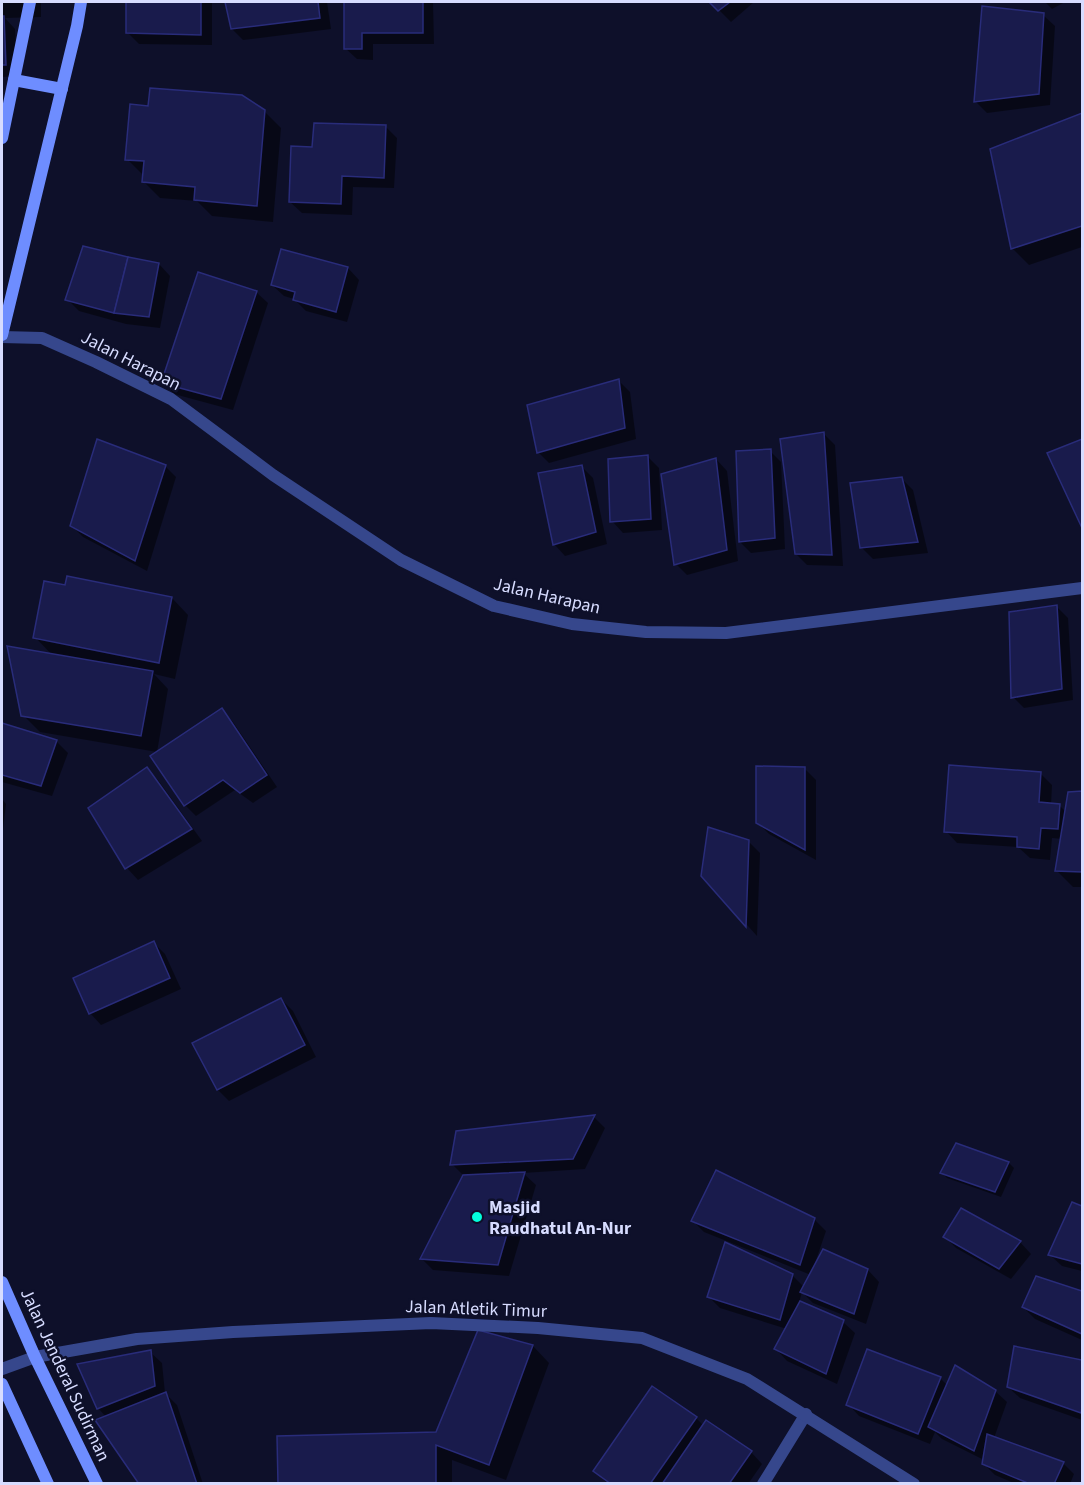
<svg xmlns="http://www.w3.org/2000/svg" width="1084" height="1485" viewBox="0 0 1084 1485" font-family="'Source Sans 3',sans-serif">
<rect width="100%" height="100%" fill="#0e102a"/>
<g fill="#0007">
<polygon points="2,2 41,2 41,17 5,18 15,29 17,76 2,77"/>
<polygon points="127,2 212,2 212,45 139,44 128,33"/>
<polygon points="227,2 327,2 331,29 243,40 232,29"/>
<polygon points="346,2 433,2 434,44 373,44 373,60 357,59 345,48"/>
<polygon points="711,2 754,2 731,22"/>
<polygon points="1045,2 1065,2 1052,9"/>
<polygon points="983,8 1043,15 1055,26 1050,105 987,113 976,102"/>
<polygon points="264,111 281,128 273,222 212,216 197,201 160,198 143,181 144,176 127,159"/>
<polygon points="1082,115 1082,247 1029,265 1012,248 992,150"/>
<polygon points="386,127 397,138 394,188 353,187 352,215 302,213 290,202 314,148"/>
<polygon points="159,264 170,276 160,328 126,324 79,311 67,299"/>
<polygon points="348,268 359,280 347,322 306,311 294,299 284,296 272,285"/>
<polygon points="256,292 268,303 233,410 174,394 163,382"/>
<polygon points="619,381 630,392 636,439 549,463 538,452"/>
<polygon points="824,434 835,445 843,566 807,565 796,554"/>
<polygon points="1082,441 1082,526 1049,454"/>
<polygon points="770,451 781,462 785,549 751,553 740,542"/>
<polygon points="647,456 659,468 662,530 623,533 612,521"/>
<polygon points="716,459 727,471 738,561 687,575 676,564"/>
<polygon points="165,466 176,477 147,571 83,537 72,526"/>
<polygon points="581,466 593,478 607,544 565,556 554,544"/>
<polygon points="902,479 913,490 928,553 873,559 862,548"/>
<polygon points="172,598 188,615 175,679 154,674 168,689 157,752 40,732 23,715 53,656 35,637"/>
<polygon points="1057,607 1068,618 1073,700 1024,708 1013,697"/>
<polygon points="222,710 233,722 277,787 253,803 235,790 196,816 185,805"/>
<polygon points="2,725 57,742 68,753 52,796 2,782"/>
<polygon points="804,768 816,780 816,860 769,834 757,822"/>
<polygon points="146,769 158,780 202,841 138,880 127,868 90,809"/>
<polygon points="1040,773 1052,785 1051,805 1059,805 1066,812 1070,793 1082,793 1082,887 1073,887 1057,871 1062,839 1052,838 1050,860 1030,858 1018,847 957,843 946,831"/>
<polygon points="2,799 6,804 2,838"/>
<polygon points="748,841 760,853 757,936 702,875"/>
<polygon points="154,943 165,954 181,989 101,1025 90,1013"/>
<polygon points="281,999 293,1011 316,1057 229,1101 218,1090 194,1044"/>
<polygon points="594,1117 605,1128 585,1169 523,1173 536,1185 509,1276 433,1270 422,1259 464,1176 452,1164 458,1132"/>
<polygon points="1009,1163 1014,1168 1001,1197 947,1178 942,1173"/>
<polygon points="1073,1204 1082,1207 1082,1271 1062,1266 1050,1255"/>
<polygon points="962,1210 1020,1242 1031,1254 1011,1279 956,1248 945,1237"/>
<polygon points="814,1219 826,1231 814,1266 824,1251 868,1270 879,1282 866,1324 813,1303 802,1292 799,1303 843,1322 855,1333 837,1384 787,1361 776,1349 787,1329 720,1308 708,1296 792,1275 804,1287 811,1275 704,1232 692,1220"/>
<polygon points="1037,1278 1082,1293 1082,1340 1035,1319 1023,1307"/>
<polygon points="478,1332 533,1346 549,1363 506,1480 452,1460 452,1484 280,1484 437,1434"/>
<polygon points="1015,1348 1082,1361 1082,1420 1020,1398 1008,1387"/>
<polygon points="150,1352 162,1363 165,1393 177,1405 203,1484 140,1484 106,1417 98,1408"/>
<polygon points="940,1378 948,1386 995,1391 1007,1402 994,1438 1063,1463 1074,1474 1070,1484 1016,1484 995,1475 984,1464 984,1460 942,1439 935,1432 930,1444 859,1416 848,1404"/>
<polygon points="696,1418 704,1426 751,1452 762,1464 748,1484 608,1484 595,1471"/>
</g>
<g fill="#191b4c" stroke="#292c7a" stroke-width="1.5">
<polygon points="126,2 201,2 201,35 126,33"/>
<polygon points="225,2 318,2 320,18 231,29"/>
<polygon points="344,2 423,2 423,33 362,33 362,49 344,49"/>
<polygon points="709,2 730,2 718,11"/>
<polygon points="982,6 1044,13 1039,94 974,102"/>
<polygon points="2,16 4,16 6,65 2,65"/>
<polygon points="150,88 242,95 265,110 257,206 194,200 195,187 142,182 144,161 125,160 130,104 148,106"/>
<polygon points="1082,113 1082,226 1011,249 990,149"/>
<polygon points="314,123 386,125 384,178 342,176 341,204 289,202 291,146 312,147"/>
<polygon points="83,246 128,257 114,313 65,300"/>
<polygon points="281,249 348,267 336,312 293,300 295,292 271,285"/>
<polygon points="128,257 159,263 149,317 114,313"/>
<polygon points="198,272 257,291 221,399 161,383"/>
<polygon points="619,379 625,428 537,453 527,405"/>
<polygon points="824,432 832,555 795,554 780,439"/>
<polygon points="97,439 166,465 135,561 70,526"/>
<polygon points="1082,439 1082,528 1047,453"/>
<polygon points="771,449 775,538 739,542 736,451"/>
<polygon points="648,455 651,519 610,522 608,459"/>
<polygon points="716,458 727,550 674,565 661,474"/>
<polygon points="582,465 596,532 553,545 538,473"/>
<polygon points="902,477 918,542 860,548 850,483"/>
<polygon points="67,576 172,597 159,663 33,638 44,581 65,585"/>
<polygon points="1057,605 1062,689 1011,698 1009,612"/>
<polygon points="7,646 153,671 141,736 21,716"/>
<polygon points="222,708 267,775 240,793 223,780 184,806 150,756"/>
<polygon points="2,723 57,740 41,786 2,775"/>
<polygon points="949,765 1041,772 1039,802 1060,804 1058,829 1041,828 1039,849 1017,847 1017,837 944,832"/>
<polygon points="756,766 805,767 805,850 756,823"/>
<polygon points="147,767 192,829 125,869 88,808"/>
<polygon points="1082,791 1082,872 1055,871 1068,792"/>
<polygon points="708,827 749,840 746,927 701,876"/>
<polygon points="154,941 170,978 89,1014 73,978"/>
<polygon points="281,998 305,1045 217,1090 192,1043"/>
<polygon points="595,1115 573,1159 450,1165 456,1131"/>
<polygon points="956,1143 1009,1162 995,1192 940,1173"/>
<polygon points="716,1170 815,1218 800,1265 691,1221"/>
<polygon points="525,1172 498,1265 420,1259 463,1175"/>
<polygon points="1072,1202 1082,1206 1082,1264 1048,1255"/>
<polygon points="961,1208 1021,1241 999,1269 943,1237"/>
<polygon points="725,1242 793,1274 780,1320 707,1297"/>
<polygon points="823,1249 868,1269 854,1314 800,1292"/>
<polygon points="1036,1276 1082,1291 1082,1334 1022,1307"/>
<polygon points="800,1301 844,1320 826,1374 774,1349"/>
<polygon points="478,1330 533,1345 489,1465 436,1445 436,1484 278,1484 277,1436 436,1432"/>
<polygon points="1014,1346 1082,1360 1082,1407 1081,1413 1007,1387"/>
<polygon points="867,1349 941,1377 918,1434 846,1405"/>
<polygon points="151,1350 155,1386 97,1409 77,1364"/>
<polygon points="955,1365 996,1390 974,1451 928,1427"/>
<polygon points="652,1386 697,1417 650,1484 611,1484 593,1471"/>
<polygon points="166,1392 197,1484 139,1484 95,1420"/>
<polygon points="706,1420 752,1451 729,1484 662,1484"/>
<polygon points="987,1434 1064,1462 1054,1484 1030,1484 982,1464"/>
</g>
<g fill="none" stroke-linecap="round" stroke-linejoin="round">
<polyline stroke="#36478c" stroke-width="12" points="763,1484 806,1414"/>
<g stroke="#36478c" stroke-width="12">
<polyline points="2,337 42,338 96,362 171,399 273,475 401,560 494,606 572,624 646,632 726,633 1082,588"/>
<polyline points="2,1369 35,1357 137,1339 233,1332 431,1323 538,1328 642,1338 747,1379 914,1484"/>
</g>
<g stroke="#6e8dff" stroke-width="12">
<polyline points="14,80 62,89"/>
<polyline points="2,138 30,2"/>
<polyline points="2,335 77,26 81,2"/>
<polyline points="2,1282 35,1357 97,1484"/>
<polyline points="2,1384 48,1484"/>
</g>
</g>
<circle fill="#03ffdc" stroke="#0e102a" stroke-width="2" cx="477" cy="1217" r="6"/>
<g text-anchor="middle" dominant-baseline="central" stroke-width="5" stroke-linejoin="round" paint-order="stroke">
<g font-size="18" fill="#d7dcff" stroke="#0e102a">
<text transform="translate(131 361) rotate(27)">Jalan Harapan</text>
<text transform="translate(547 596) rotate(13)">Jalan Harapan</text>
<text transform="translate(476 1309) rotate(2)">Jalan Atletik Timur</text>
<text transform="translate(65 1375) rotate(65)">Jalan Jenderal Sudirman</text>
</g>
<g font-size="18" font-weight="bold" fill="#d7dcff" stroke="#0e102a" text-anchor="start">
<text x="489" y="1207">Masjid<tspan x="489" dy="21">Raudhatul An-Nur</tspan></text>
</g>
</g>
<rect width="1084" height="1485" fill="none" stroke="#d7dcff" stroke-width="6"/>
</svg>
